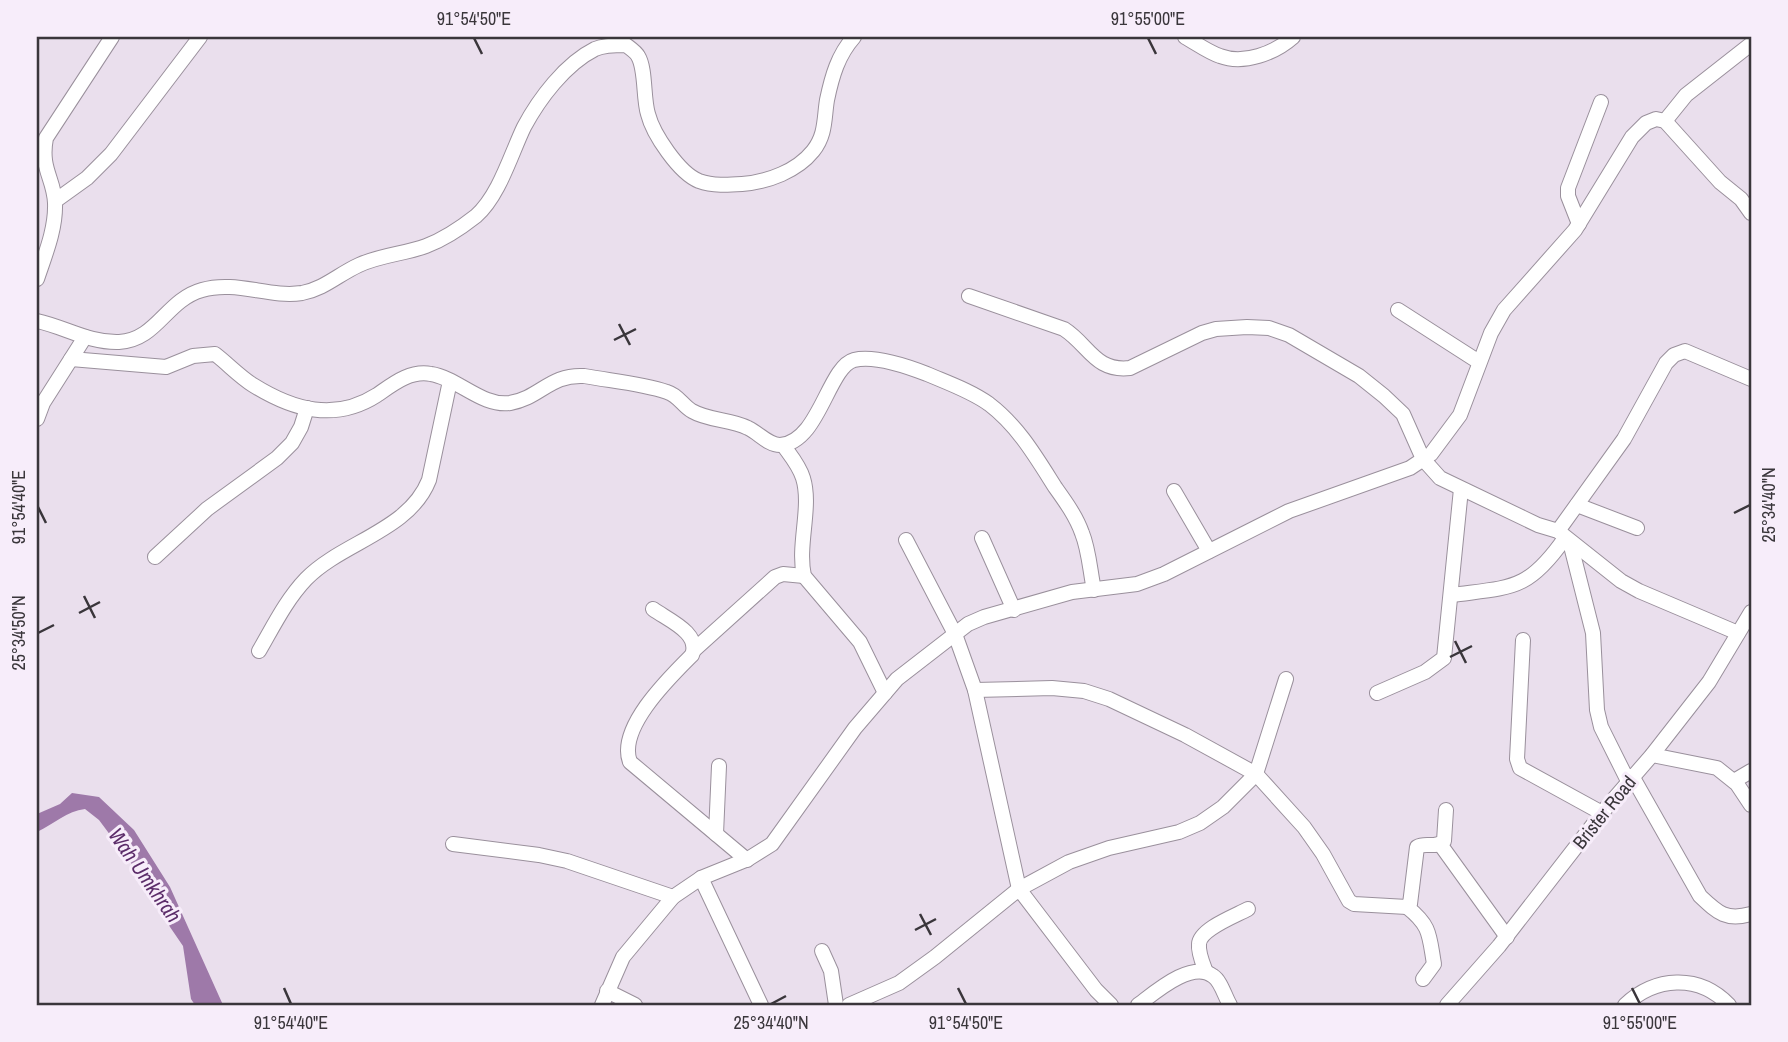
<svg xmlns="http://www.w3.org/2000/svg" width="1788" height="1042" viewBox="0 0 1788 1042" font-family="'Archivo Narrow',sans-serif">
<rect width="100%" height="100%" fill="#eadfed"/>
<path fill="#9e79a9" d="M72,793L99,797L134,830L170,887L223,1005H195L191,999L183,946L170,927L146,883L99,820L85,809C67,811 54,824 37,832V814L60,804Z"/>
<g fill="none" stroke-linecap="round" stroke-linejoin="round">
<g stroke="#9a909c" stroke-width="16">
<g id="minor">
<path d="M1185,37C1196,43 1208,52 1220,56C1244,65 1275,53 1293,37"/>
<polyline points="1665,121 1686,95 1751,44"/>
<polyline points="55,201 87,178 111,154 200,37"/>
<polyline points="1579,224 1568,196 1568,188 1601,102"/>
<path d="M37,279C45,255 56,229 55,203C54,178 40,169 46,138L112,37"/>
<path d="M969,296L1064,329C1089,345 1095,372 1130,368L1202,333L1216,329L1247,327L1269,328L1289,335L1359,376L1384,396L1403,414L1423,459L1440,478L1538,525L1558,531L1621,581L1639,591L1738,633"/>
<polyline points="1398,310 1479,362"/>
<path d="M37,321C65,327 89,343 119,342C157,340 166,300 202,290C236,280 269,298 302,293C324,289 339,274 359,265C380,255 404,254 426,246C442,240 462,227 476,216C499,196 511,154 524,127C539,99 565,64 595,49C604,45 616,45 626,45C630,48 636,52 638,56C646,69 643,98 648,114C653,134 679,173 699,181C713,186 728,185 742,184C768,182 797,171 813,151C826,135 824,118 827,100C832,76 838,55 854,37"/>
<path d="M71,359L166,367L193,356L215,354C228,364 239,376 253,385C293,410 335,422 377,395C393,384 410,370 431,374C458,378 482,407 510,403C540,398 550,374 584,376C611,381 641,383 667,392C678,395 683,406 692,411C709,421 731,419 748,428C759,433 768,445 780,445C819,443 828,367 854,360C874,355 909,367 927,374C948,383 971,391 989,404C1018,426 1036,457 1055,487C1065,501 1076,516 1082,533C1089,550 1090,571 1094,590"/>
<polyline points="37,419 43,403 85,337"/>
<path d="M783,445C790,455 799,465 803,478C812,507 797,545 804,576L860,642L885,693"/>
<polyline points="1174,491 1209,551"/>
<polyline points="1577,505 1637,528"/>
<polyline points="1558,531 1624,439 1666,363 1674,355 1685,351 1751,379"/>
<polyline points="982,538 1014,610"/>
<polyline points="906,540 955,634 975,690 1019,889 1096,990 1111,1005"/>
<polyline points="1570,542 1593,633 1597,710 1601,727 1628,781"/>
<polyline points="155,557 207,509 277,458 292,443 301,427 307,408"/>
<path d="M1452,595C1512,587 1528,591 1565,538"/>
<path d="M653,609C668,620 701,633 692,655C670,677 617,728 630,762L747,860"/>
<polyline points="1523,640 1517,759 1520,768 1602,813"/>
<polyline points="694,650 775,577 783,574 804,576"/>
<path d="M259,651C273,627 286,600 306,579C342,542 409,531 429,480L450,381"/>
<path d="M975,690L1052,688L1084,691L1109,699L1185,735L1256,774L1304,827L1323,854L1349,901L1354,904L1407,907L1410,904L1417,847C1426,842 1435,849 1444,841L1446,810"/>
<polyline points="1377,693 1425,672 1444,658 1461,489"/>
<polyline points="1652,755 1717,768 1737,784 1751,805"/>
<path d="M1632,776L1700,896C1718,913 1726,921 1751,914"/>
<polyline points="1734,781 1751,771"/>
<polyline points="716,834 719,766"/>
<polyline points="453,844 539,855 567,861 673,897"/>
<polyline points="1440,844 1507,937"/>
<polyline points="701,878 761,1005"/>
<path d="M1407,907C1431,926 1429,935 1434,964L1423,979"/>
<polyline points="822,951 831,971 836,1005"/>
<path d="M1206,972C1203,964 1198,953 1199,944C1200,929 1235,916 1248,909"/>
<polyline points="607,991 635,1005"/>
<polyline points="602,1005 623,957 673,897 701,878 748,859 772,844 855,728 897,679 968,624 984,617 1072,592 1137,584 1164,574 1289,511 1410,468 1431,454 1460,415 1491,333 1504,310 1575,230 1632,137 1646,123 1656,119 1665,121 1720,182 1741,199 1751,213"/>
<polyline points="849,1005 899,983 935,957 1019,889 1069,862 1109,848 1179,832 1200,823 1223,807 1256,774 1286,679"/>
<path d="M1138,1005C1153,994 1192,959 1213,976C1221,981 1225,997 1230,1005"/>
<polyline points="1447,1005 1499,946 1606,808 1652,755 1709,682 1751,612"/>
<path d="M1625,1005C1655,977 1698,973 1729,1005"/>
</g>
</g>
<use href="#minor" stroke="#fff" stroke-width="14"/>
</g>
<path fill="none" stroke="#3a363b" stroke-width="2.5" d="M474,38L482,54M1148,38L1156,54M619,324L630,345M614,340L636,329M38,507L46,523M1734,513L1750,505M84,596L95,618M79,613L100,602M38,633L54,625M1455,641L1466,663M1450,657L1472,646M920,914L931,935M915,930L936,919M284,988L291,1004M958,988L966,1004M1632,988L1640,1004M771,1004L786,996"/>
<g text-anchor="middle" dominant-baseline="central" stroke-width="6" stroke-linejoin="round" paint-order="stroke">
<g font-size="19" fill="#3a363b" stroke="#f7edfa">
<text transform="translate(1604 812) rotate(-51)">Brister Road</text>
</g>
<g font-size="21" font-style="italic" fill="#5c2d6a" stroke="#f7edfa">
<text transform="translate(145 875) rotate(55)">Wah Umkhrah</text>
</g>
</g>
<rect width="1788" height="1042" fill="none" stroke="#f7edfa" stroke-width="77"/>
<rect x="38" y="38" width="1712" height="966" fill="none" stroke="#3a363b" stroke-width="2.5"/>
<g font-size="18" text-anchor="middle" fill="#3a363b">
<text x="474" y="25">91°54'50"E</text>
<text x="1148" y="25">91°55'00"E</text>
<text transform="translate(1769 505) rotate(-90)" y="6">25°34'40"N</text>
<text transform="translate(19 507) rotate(-90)" y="6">91°54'40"E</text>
<text transform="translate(19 633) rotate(-90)" y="6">25°34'50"N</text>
<text x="291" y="1029">91°54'40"E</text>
<text x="771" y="1029">25°34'40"N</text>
<text x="966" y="1029">91°54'50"E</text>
<text x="1640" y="1029">91°55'00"E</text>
</g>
</svg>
